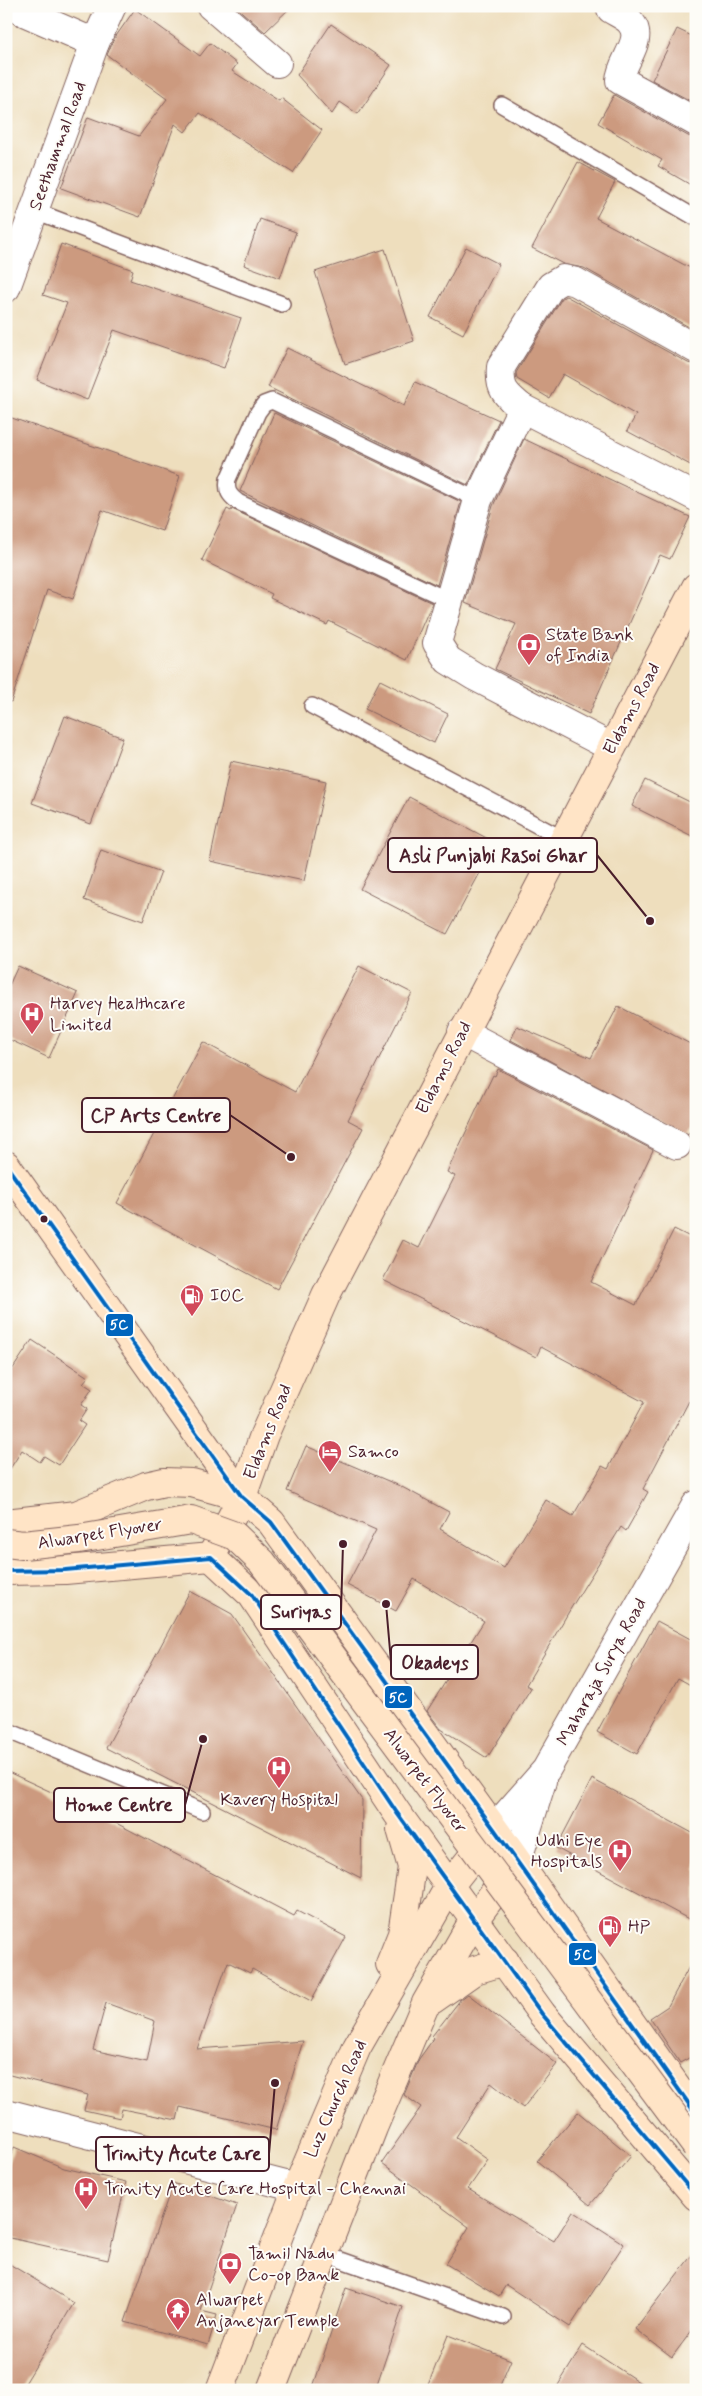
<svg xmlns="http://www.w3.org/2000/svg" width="702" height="2396" viewBox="0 0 702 2396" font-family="Mynerve,sans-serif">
<rect width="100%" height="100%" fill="#fdfcf7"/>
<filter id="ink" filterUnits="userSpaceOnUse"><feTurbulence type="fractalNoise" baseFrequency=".02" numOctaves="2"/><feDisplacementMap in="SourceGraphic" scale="10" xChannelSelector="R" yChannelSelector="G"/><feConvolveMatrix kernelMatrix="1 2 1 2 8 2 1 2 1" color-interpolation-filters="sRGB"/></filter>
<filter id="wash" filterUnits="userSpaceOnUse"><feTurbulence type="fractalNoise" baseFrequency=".0096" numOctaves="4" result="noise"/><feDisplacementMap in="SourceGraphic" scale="20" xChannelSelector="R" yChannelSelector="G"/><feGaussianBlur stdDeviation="1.12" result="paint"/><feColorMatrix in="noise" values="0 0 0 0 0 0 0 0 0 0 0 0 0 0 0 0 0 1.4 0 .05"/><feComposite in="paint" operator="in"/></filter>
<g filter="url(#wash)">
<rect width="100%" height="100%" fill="#eedebd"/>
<g id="blocks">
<g fill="#cc9a7f" fill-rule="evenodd">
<polygon points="235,6 292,6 265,32"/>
<polygon points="135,9 200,56 210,43 237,64 232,71 279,101 281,98 322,130 293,173 200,113 185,132 175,124 140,217 61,188 88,117 139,136 167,99 107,55 114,39"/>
<polygon points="331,24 391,65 358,114 340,102 332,114 297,75"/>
<polygon points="677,29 696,38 696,104 652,80"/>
<polygon points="614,95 688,136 696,138 696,188 658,166 662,160 598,123"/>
<polygon points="578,162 615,182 596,218 696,271 696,331 584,268 563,264 532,248"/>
<polygon points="260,219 296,232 280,278 244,265"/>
<polygon points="61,244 133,270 130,280 241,318 224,368 114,330 87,400 37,380 67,303 43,295"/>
<polygon points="466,247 499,264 463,334 430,317"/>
<polygon points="385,249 414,341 345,364 315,272"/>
<polygon points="566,296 688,363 696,365 696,468 627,431 636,415 563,374 549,398 517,379 516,373 522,363 562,298"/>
<polygon points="287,348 404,406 415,382 499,420 468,485 268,387"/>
<polygon points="274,413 461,502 437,585 240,491"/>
<polygon points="6,416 180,476 162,531 102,510 73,599 47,590 11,702 6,701"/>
<polygon points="524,439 690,517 670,559 660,555 589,714 495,669 516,624 465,603 493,506"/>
<polygon points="227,509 231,511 232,509 432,603 407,660 329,621 327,625 270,598 272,594 202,560"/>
<polygon points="380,680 448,714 434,743 365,709"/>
<polygon points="65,716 123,738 91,824 32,803"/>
<polygon points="231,761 326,781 304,881 210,861"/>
<polygon points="645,780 696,805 696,838 632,806"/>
<polygon points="409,797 496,843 447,934 360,889"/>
<polygon points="101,850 161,872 143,921 84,900"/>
<polygon points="18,966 78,993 49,1058 6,1038 6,992"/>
<polygon points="359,966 412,993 348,1120 363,1128 277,1289 117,1203 203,1042 295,1092"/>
<polygon points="618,1006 696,1047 696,1120 688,1135 511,1040 517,1026 591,1058"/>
<polygon points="498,1069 653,1150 591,1282 636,1305 674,1229 696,1240 696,1405 689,1401 643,1489 648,1492 626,1531 621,1527 571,1608 526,1685 531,1688 487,1758 441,1729 427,1711 484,1621 414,1579 396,1611 347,1585 376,1530 287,1491 306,1446 400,1486 449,1512 440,1529 504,1568 546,1500 573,1516 602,1466 608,1469 644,1402 541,1347 536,1357 383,1280 403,1240 419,1248 455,1176 447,1172 493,1075 495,1076"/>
<polygon points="32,1340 88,1377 83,1383 92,1389 81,1405 87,1409 79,1421 85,1425 59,1465 44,1456 40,1462 22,1450 6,1475 6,1379"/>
<polygon points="190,1591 232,1614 362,1800 361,1878 106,1748"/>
<polygon points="657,1621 696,1642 696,1688 678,1678 637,1754 597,1732"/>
<path d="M6,1771L114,1821V1822L294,1916L297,1911L346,1937L311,2001L252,1969L250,1973L228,1962L197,2049L303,2041L276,2130L180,2107L177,2120L122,2109L120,2118L84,2110L88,2095L6,2074ZM106,2003L155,2021L147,2062L93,2050Z"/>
<polygon points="592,1779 696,1835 696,1923 556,1848"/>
<polygon points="696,1954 696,2054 680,2063 650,2018 668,2006"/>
<polygon points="468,1994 557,2064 523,2108 491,2083 456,2137 488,2160 468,2189 554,2241 573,2211 624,2244 570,2327 506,2285 499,2296 446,2264 469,2227 382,2163 421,2107 404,2095 419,2059 434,2038 432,2036 461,1999"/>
<polygon points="578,2112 631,2156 590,2205 537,2161"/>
<polygon points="14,2147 64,2168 126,2182 108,2260 6,2237 6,2169"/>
<polygon points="173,2183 237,2205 201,2311 217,2315 208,2345 125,2322"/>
<polygon points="696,2250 696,2325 672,2357 635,2329"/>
<polygon points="6,2262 74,2303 21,2390 6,2390"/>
<polygon points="346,2288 403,2307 375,2390 312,2390"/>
<polygon points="448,2335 511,2360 498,2390 426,2390"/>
<polygon points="583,2345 651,2390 555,2390"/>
</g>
</g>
</g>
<g filter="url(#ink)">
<use href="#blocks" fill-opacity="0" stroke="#83625e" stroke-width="1"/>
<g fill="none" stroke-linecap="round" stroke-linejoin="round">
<g stroke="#83625e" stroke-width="18">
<g id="service">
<polyline points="502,105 696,218"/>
<polyline points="35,211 282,304"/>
<path d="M448,600L238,502C229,495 226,491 228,479L258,412L264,404L272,401L478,500"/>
<polyline points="312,706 563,839"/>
<polyline points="6,1730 202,1811"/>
<polyline points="324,2254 503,2317"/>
</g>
</g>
<g stroke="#83625e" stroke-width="30">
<g id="minor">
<polyline points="10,6 95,43"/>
<polyline points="211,6 277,63"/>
<path d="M611,9C617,13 627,17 631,23C645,40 621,61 620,80L696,122"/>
<polyline points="6,288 95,43 112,6"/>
<path d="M696,349L576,282L563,279L551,286L501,367C499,389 505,394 522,408L696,497"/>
<polyline points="522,408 478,500 437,643 448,660 474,676 611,747"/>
<polyline points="462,1032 677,1145"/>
</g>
</g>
<g stroke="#83625e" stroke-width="30">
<g id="tertiary">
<polyline points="494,1829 546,1770 696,1505"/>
<polyline points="517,1862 542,1781"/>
<polyline points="6,2113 297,2188"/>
</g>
</g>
<g stroke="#83625e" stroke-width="30">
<g id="secondary">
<polyline points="6,1165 242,1497 271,1522 494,1829 696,2114"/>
<polyline points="6,1523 76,1515 146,1486 164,1482 192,1483 242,1497"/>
<polyline points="211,1557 242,1497 264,1435 326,1295 696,587"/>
<polyline points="211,1557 252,1595 397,1813 542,2014 696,2196"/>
<polyline points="6,1571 65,1570 211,1557"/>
<polyline points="390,1964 402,1934 412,1867 401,1829"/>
<polyline points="432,2000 475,1970 505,1961"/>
<polyline points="220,2390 297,2188 357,2047 450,1885 492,1832"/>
<polyline points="271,2390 373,2128 426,2003 473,1921 515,1865"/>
</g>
</g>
<use href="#service" stroke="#fff" stroke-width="15"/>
<use href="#minor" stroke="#fff" stroke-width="28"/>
<use href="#tertiary" stroke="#fff" stroke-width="28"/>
<use href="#secondary" stroke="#ffe4c6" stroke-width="28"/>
<g stroke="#83625e" stroke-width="30" stroke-linecap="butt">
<polyline id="secondary-bridge" points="6,1543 23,1545 79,1539 191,1520 235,1536 262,1562 696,2146"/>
</g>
<use href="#secondary-bridge" stroke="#ffe4c6" stroke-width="28"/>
<g stroke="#fdfcf7" stroke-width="8">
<g id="bus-1">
<polyline points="6,1165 242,1497 271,1522 494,1829 696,2114"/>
<polyline points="6,1571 65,1570 211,1557 252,1595 397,1813 542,2014 696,2196"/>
</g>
</g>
<use href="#bus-1" stroke="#0065bd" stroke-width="4"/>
</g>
</g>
<defs>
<g id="bank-pin" transform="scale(1.25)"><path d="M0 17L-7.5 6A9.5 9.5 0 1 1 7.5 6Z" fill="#d1495b" stroke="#fdfcf7"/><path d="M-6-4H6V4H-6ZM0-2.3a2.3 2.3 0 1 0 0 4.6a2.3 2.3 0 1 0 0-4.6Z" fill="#fff"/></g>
<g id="hospital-pin" transform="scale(1.25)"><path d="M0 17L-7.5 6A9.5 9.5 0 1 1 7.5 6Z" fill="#d1495b" stroke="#fdfcf7"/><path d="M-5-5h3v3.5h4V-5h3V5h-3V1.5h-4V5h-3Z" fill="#fff"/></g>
<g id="fuel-pin" transform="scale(1.25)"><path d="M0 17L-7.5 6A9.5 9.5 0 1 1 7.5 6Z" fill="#d1495b" stroke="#fdfcf7"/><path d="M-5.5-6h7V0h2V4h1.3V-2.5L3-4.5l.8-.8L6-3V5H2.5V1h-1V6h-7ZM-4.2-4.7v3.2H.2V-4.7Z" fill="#fff"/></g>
<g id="hotel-pin" transform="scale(1.25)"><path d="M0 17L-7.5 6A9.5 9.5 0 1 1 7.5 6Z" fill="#d1495b" stroke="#fdfcf7"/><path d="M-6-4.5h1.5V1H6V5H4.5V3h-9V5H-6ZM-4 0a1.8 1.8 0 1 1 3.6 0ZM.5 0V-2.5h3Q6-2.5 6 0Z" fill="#fff"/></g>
<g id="temple-pin" transform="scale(1.25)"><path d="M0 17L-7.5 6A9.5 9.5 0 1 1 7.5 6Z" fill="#d1495b" stroke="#fdfcf7"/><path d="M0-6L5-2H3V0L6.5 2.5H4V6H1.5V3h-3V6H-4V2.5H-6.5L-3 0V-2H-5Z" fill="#fff"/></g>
</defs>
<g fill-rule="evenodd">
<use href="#bank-pin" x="529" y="645"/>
<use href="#hospital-pin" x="32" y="1014"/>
<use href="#fuel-pin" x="192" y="1296"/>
<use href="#hotel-pin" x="330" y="1452"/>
<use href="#hospital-pin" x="279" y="1768"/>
<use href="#hospital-pin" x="620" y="1851"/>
<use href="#fuel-pin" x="610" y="1927"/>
<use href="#hospital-pin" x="86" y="2189"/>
<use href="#bank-pin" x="230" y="2264"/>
<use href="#temple-pin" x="178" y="2310"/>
</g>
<circle fill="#4a1f2b" stroke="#fdfcf7" stroke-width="2" cx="44" cy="1219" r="4.5"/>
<g text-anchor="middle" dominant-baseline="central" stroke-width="4" stroke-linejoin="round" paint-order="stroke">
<g font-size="18" fill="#4a1f2b" stroke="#fdfcf7">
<text transform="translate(58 146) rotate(-70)">Seethammal Road</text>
<text transform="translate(632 709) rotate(-62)">Eldams Road</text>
<text transform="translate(444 1068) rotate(-63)">Eldams Road</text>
<text transform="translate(268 1432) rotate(-68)">Eldams Road</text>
<text transform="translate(100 1534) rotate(-9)">Alwarpet Flyover</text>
<text transform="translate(602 1672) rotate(-61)">Maharaja Surya Road</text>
<text transform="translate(425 1781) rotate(53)">Alwarpet Flyover</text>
<text transform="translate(336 2099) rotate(-66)">Luz Church Road</text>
</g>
<g font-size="18" fill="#4a1f2b" stroke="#fdfcf7" text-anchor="start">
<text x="546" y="635">State Bank<tspan x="546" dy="21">of India</tspan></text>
<text x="50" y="1004">Harvey Healthcare<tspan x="50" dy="21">Limited</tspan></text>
<text x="210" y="1296">IOC</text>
<text x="348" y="1452">Samco</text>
<text x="279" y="1800" text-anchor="middle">Kavery Hospital</text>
<text x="602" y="1841" text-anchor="end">Udhi Eye<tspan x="602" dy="21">Hospitals</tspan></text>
<text x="628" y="1927">HP</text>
<text x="104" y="2189">Trinity Acute Care Hospital - Chennai</text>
<text x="248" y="2254">Tamil Nadu<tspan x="248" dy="21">Co-op Bank</tspan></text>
<text x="196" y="2300">Alwarpet<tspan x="196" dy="21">Anjaneyar Temple</tspan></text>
</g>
</g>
<path fill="none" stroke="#4a1f2b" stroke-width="2" d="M650 921L597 855M291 1157L230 1115M343 1544L341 1612M386 1604L391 1662M203 1739L185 1805M275 2083L269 2154"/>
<g fill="#4a1f2b" stroke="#fdfcf7" stroke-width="2">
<circle cx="650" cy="921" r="5"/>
<circle cx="291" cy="1157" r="5"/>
<circle cx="343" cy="1544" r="5"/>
<circle cx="386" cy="1604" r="5"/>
<circle cx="203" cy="1739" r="5"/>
<circle cx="275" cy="2083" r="5"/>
</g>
<g fill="#fdfcf7" stroke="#4a1f2b" stroke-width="2">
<rect x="388" y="838" width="209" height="34" rx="5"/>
<rect x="82" y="1098" width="148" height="34" rx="5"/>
<rect x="261" y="1595" width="80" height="34" rx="5"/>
<rect x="391" y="1645" width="87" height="34" rx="5"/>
<rect x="54" y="1788" width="131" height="34" rx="5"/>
<rect x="96" y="2137" width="173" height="34" rx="5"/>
</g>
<g font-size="19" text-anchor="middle" font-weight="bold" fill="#4a1f2b">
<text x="493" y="862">Asli Punjabi Rasoi Ghar</text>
<text x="156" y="1122">CP Arts Centre</text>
<text x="301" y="1618">Suriyas</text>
<text x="435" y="1669">Okadeys</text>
<text x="119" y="1811">Home Centre</text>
<text x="182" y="2160">Trinity Acute Care</text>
</g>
<g stroke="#fdfcf7" stroke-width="2">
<rect x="105" y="1313" width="29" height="24" rx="5" fill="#0065bd"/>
<rect x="384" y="1685" width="29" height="24" rx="5" fill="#0065bd"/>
<rect x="568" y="1942" width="29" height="24" rx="5" fill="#0065bd"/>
</g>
<g font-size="14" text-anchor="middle" font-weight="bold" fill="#fff">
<text x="119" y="1329">5C</text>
<text x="398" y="1702">5C</text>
<text x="583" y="1959">5C</text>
</g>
<rect width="702" height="2396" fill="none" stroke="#fdfcf7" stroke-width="25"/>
</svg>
